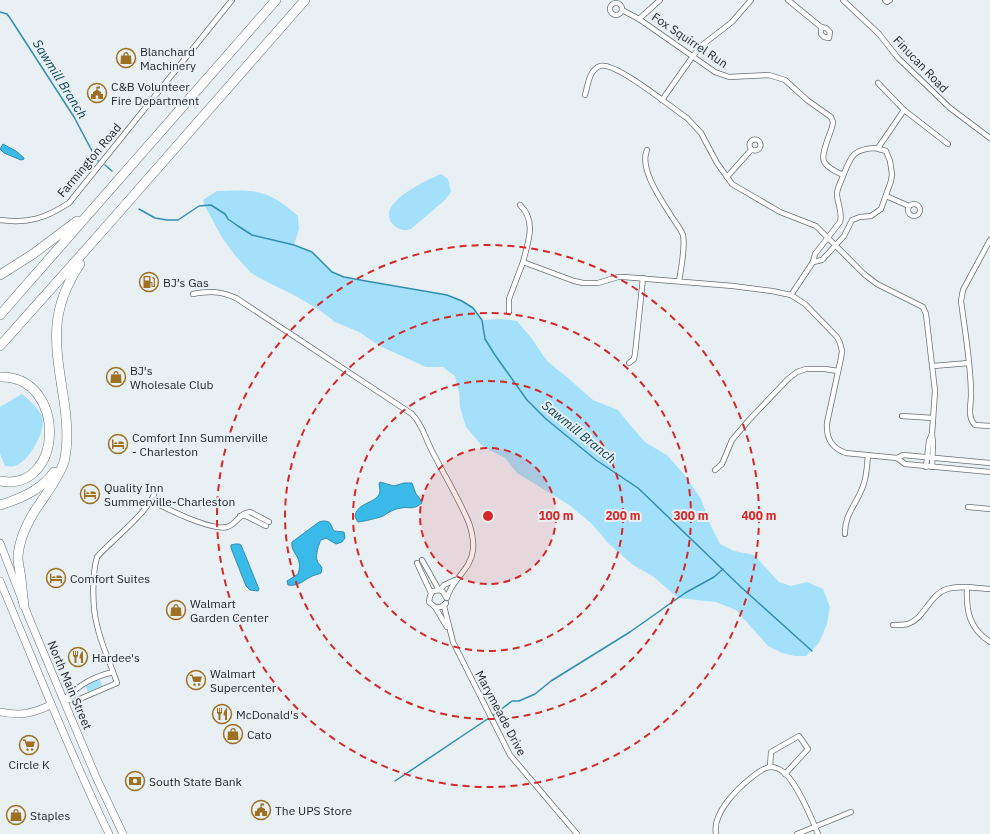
<svg xmlns="http://www.w3.org/2000/svg" width="990" height="834" viewBox="0 0 990 834" font-family="'IBM Plex Sans',sans-serif">
<rect width="100%" height="100%" fill="#e8f0f4"/>
<g fill="#a4e0fa">
<path d="M441,174L448,179L451,192L445,200L411,229C401,232 396,228 390,221C389,218 389,214 389,212C394,195 427,180 441,174Z"/>
<path d="M217,191C227,191 238,190 249,191C268,192 284,203 298,216L299,229L294,245L312,252L332,272L344,277L366,281L447,295L462,301L473,308L482,320L502,319L517,321L532,339L547,361L568,378L593,400L618,410L631,426L645,442L668,456L686,477L701,499L710,524L720,544L734,551L754,555L779,582L791,586L807,582L823,589L830,607L827,624L819,643L806,656H795L782,653L768,646L736,610L716,602L678,598L654,577L633,565L609,544L591,523L569,505L517,473L505,458L482,446L466,427L460,407L459,392L455,376L443,367H426L380,346L359,332L335,322L318,309L292,294L269,283L251,273L234,254L221,236L204,204L203,200Z"/>
<path d="M22,394C30,401 43,411 43,423C42,437 28,462 15,466C12,467 8,466 5,466L0,454V407Z"/>
<polygon points="100,679 102,686 88,692 85,685"/>
</g>
<g fill="#39bae8" stroke="#338eae">
<polygon points="3,144 16,151 24,158 24,159 21,160 4,153 0,149"/>
<path d="M380,482L394,486L404,483H412L416,494L421,500L422,503C412,511 410,506 401,508C394,509 389,512 383,516C382,517 361,522 358,522L355,517C356,501 380,504 380,490C380,488 379,486 379,484Z"/>
<path d="M323,521C332,521 330,525 334,531L344,532L345,538L342,542L336,544L326,538L321,540C319,543 315,556 317,560C317,563 321,565 322,568L321,573C319,574 315,575 312,576C304,580 298,587 288,585L287,581L298,574C304,556 290,554 292,542L319,522Z"/>
<polygon points="235,544 239,544 241,545 259,589 258,591 250,590 246,586 231,548 231,545"/>
</g>
<g fill="none" stroke-linecap="round" stroke-linejoin="round">
<g stroke="#338eae" stroke-width="1.5">
<polyline points="0,12 7,14 10,18 74,117 91,149 98,161"/>
<polyline points="105,165 112,171"/>
<polyline points="139,209 155,218 167,220 178,220 199,206 211,205 225,214 228,219 238,226 252,235 294,245 312,252 332,272 344,277 366,281 447,295 462,301 473,308 482,320 485,339 495,355 527,400 546,419 596,460 638,488 742,588 812,651"/>
<polyline points="395,781 495,714 512,701 519,701 535,694 551,681 630,632 685,593 714,577 723,569"/>
</g>
<g stroke="#697074" stroke-width="6">
<g id="street">
<polyline points="788,0 821,27 826,28 830,32 829,38 824,37 821,34 821,27"/>
<polyline points="843,0 879,34 898,58 950,108 990,138"/>
<polyline points="885,0 887,2 890,0"/>
<circle cx="616" cy="9" r="6"/>
<path d="M622,10L639,19L715,72L729,77L769,75L785,80L807,100L831,117L833,122L832,127C830,135 819,157 825,163C829,169 837,172 843,175"/>
<polyline points="639,19 660,0"/>
<polyline points="878,83 904,110 948,144"/>
<path d="M585,95C588,85 589,70 600,66C615,61 672,108 687,118L701,133L717,163L732,184L780,212L816,226L864,274L877,284L923,307L926,314L935,391L932,434L933,442L932,467"/>
<polyline points="662,100 693,56 701,46 732,22 751,0"/>
<circle cx="755" cy="145" r="5.5"/>
<path d="M875,148L886,151L890,161L892,174L891,181L881,209L871,216L860,217L852,220L844,236L822,260L813,262L815,254L840,222C843,212 837,203 837,194C837,188 841,182 843,176C851,156 853,149 875,148Z"/>
<polyline points="878,148 904,110"/>
<path d="M647,150C639,168 660,198 670,214C674,221 680,227 683,235C685,245 681,270 679,281"/>
<polyline points="727,177 751,150"/>
<polyline points="886,196 909,206"/>
<circle cx="914" cy="210" r="6"/>
<path d="M520,205C537,221 528,242 523,262L574,281L583,283H598L618,277H624L733,286L772,291L791,295L805,304L837,337L840,343L842,351L841,358L827,423C826,438 831,448 846,453L897,458"/>
<path d="M0,220C28,224 46,218 69,203L232,0"/>
<path d="M990,240L963,290L961,301C965,332 971,364 971,395C971,405 967,417 975,425L990,426"/>
<path d="M193,294C210,291 221,291 236,298L412,414C422,424 425,437 431,449C443,473 459,499 469,523C472,532 474,541 473,550C471,570 451,580 447,598"/>
<polyline points="791,295 813,262"/>
<polyline points="509,312 509,299 523,262"/>
<polyline points="629,363 634,359 635,354 643,278"/>
<polyline points="933,366 969,363"/>
<polyline points="902,416 933,418"/>
<polyline points="990,463 903,455 897,458 905,464 990,472"/>
<polyline points="926,467 929,441 932,434"/>
<polyline points="715,470 722,464 732,440 749,420 788,379 797,372 806,369 825,369 838,371"/>
<path d="M152,501C167,509 211,531 227,527C237,524 239,513 250,512L269,522"/>
<polyline points="968,507 990,509"/>
<polyline points="240,516 246,516 266,526"/>
<path d="M845,534C844,513 859,502 864,483C867,474 867,464 868,455"/>
<polyline points="422,560 439,590"/>
<polyline points="417,563 431,593"/>
<path d="M967,588C966,611 969,628 990,642"/>
<polyline points="440,590 443,592 446,597"/>
<polyline points="446,603 444,606 453,642 510,755 577,834"/>
<polyline points="445,604 441,607 435,607 429,602 430,596 433,591 440,590 444,585 455,580"/>
<polyline points="435,607 447,627"/>
<path d="M893,625C897,625 904,625 908,624C925,618 929,595 947,589C960,585 976,588 990,589"/>
<path d="M64,699L75,701L117,683C111,664 101,645 97,625C92,606 92,575 97,557C111,541 152,509 155,491"/>
<path d="M64,699C80,685 92,677 113,672"/>
<polyline points="770,767 771,752 799,736 808,749 785,774"/>
<path d="M716,834C712,813 737,789 752,777C757,773 764,767 771,767C774,767 780,769 782,771C795,779 812,819 818,834"/>
<polyline points="797,834 851,812"/>
</g>
</g>
<g stroke="#697074" stroke-width="8">
<path id="secondary" d="M0,712C22,716 30,714 51,705"/>
</g>
<g stroke="#697074" stroke-width="8">
<g id="primary">
<polyline points="0,543 29,618 96,777 123,834"/>
<path d="M0,581C36,666 69,752 109,834"/>
</g>
</g>
<g stroke="#697074" stroke-width="10">
<g id="highway">
<polyline points="0,275 33,254 77,221"/>
<polyline points="0,315 276,0"/>
<polyline points="0,346 98,236 305,0"/>
<path d="M0,377C67,375 65,493 0,481"/>
<path d="M0,505C20,499 42,490 54,472"/>
<path d="M24,605C22,594 22,583 20,572C19,567 18,561 18,557C19,539 28,521 38,506C47,493 59,477 64,462C69,442 67,421 64,401C56,348 47,313 80,264"/>
</g>
</g>
<use href="#street" stroke="#fff" stroke-width="4.5"/>
<use href="#secondary" stroke="#fff" stroke-width="7"/>
<use href="#primary" stroke="#fff" stroke-width="7"/>
<use href="#highway" stroke="#fff" stroke-width="9"/>
</g>
<circle cx="488" cy="516" r="68" fill="#d62828" fill-opacity=".12"/>
<g fill="none" stroke="#d62828" stroke-width="2" stroke-dasharray="7 5">
<circle cx="488" cy="516" r="68"/>
<circle cx="488" cy="516" r="135"/>
<circle cx="488" cy="516" r="203"/>
<circle cx="488" cy="516" r="271"/>
</g>
<defs>
<g id="shop-ring" transform="scale(1)"><circle r="9.5" fill="#e8f0f4" stroke="#9e7122" stroke-width="1.5"/><path d="M-5-2.5h2.3a2.7 3.5 0 0 1 5.4 0H5L5.5 6h-11ZM-1.5-2.5h3a1.5 2.3 0 0 0-3 0Z" fill="#9e7122"/></g>
<g id="civic-ring" transform="scale(1)"><circle r="9.5" fill="#e8f0f4" stroke="#9e7122" stroke-width="1.5"/><path d="M-.6-6.5H3V-4.5H.6V-3L4-1V1h2V6H-6V1h2V-1L-.6-3ZM-1.2 2.5V6h2.4V2.5Z" fill="#9e7122"/></g>
<g id="fuel-ring" transform="scale(1)"><circle r="9.5" fill="#e8f0f4" stroke="#9e7122" stroke-width="1.5"/><path d="M-5.5-6h7V0h2V4h1.3V-2.5L3-4.5l.8-.8L6-3V5H2.5V1h-1V6h-7ZM-4.2-4.7v3.2H.2V-4.7Z" fill="#9e7122"/></g>
<g id="hotel-ring" transform="scale(1)"><circle r="9.5" fill="#e8f0f4" stroke="#9e7122" stroke-width="1.5"/><path d="M-6-4.5h1.5V1H6V5H4.5V3h-9V5H-6ZM-4 0a1.8 1.8 0 1 1 3.6 0ZM.5 0V-2.5h3Q6-2.5 6 0Z" fill="#9e7122"/></g>
<g id="restaurant-ring" transform="scale(1)"><circle r="9.5" fill="#e8f0f4" stroke="#9e7122" stroke-width="1.5"/><path d="M-5-6h1v4h1v-4h1v4h1v-4h1v5L-1.5 .5V6h-2V.5L-5-1ZM5-6V6H3V1.5H1.5Q1.5-4 5-6Z" fill="#9e7122"/></g>
<g id="supermarket-ring" transform="scale(1)"><circle r="9.5" fill="#e8f0f4" stroke="#9e7122" stroke-width="1.5"/><path d="M-6-5.5h2.5l.6 2H6L4.5 2H-2.5L-4.4-4H-6ZM-1.5 3.2a1.3 1.3 0 1 0 .1 0ZM3 3.2a1.3 1.3 0 1 0 .1 0Z" fill="#9e7122"/></g>
<g id="bank-ring" transform="scale(1)"><circle r="9.5" fill="#e8f0f4" stroke="#9e7122" stroke-width="1.5"/><path d="M-6-4H6V4H-6ZM0-2.3a2.3 2.3 0 1 0 0 4.6a2.3 2.3 0 1 0 0-4.6Z" fill="#9e7122"/></g>
</defs>
<g fill-rule="evenodd">
<use href="#shop-ring" x="126" y="58"/>
<use href="#civic-ring" x="97" y="93"/>
<use href="#fuel-ring" x="149" y="282"/>
<use href="#shop-ring" x="116" y="377"/>
<use href="#hotel-ring" x="118" y="444"/>
<use href="#hotel-ring" x="90" y="494"/>
<use href="#hotel-ring" x="56" y="578"/>
<use href="#shop-ring" x="176" y="610"/>
<use href="#restaurant-ring" x="78" y="657"/>
<use href="#supermarket-ring" x="196" y="680"/>
<use href="#restaurant-ring" x="222" y="714"/>
<use href="#shop-ring" x="233" y="734"/>
<use href="#supermarket-ring" x="29" y="745"/>
<use href="#bank-ring" x="135" y="781"/>
<use href="#civic-ring" x="261" y="810"/>
<use href="#shop-ring" x="16" y="815"/>
</g>
<g text-anchor="middle" dominant-baseline="central" stroke-width="4" stroke-linejoin="round" paint-order="stroke">
<g font-size="12" fill="#242728" stroke="#e8f0f4">
<text transform="translate(690 40) rotate(34)">Fox Squirrel Run</text>
<text transform="translate(921 64) rotate(46)">Finucan Road</text>
<text transform="translate(89 160) rotate(-50)">Farmington Road</text>
<text transform="translate(70 685) rotate(67)">North Main Street</text>
<text transform="translate(501 713) rotate(62)">Marymeade Drive</text>
</g>
<g font-size="12" fill="#242728" stroke="#e8f0f4" text-anchor="start">
<text x="140" y="51">Blanchard<tspan x="140" dy="14">Machinery</tspan></text>
<text x="111" y="86">C&amp;B Volunteer<tspan x="111" dy="14">Fire Department</tspan></text>
<text x="163" y="282">BJ’s Gas</text>
<text x="130" y="370">BJ's<tspan x="130" dy="14">Wholesale Club</tspan></text>
<text x="132" y="437">Comfort Inn Summerville<tspan x="132" dy="14">- Charleston</tspan></text>
<text x="104" y="487">Quality Inn<tspan x="104" dy="14">Summerville-Charleston</tspan></text>
<text x="70" y="578">Comfort Suites</text>
<text x="190" y="603">Walmart<tspan x="190" dy="14">Garden Center</tspan></text>
<text x="92" y="657">Hardee's</text>
<text x="210" y="673">Walmart<tspan x="210" dy="14">Supercenter</tspan></text>
<text x="236" y="714">McDonald's</text>
<text x="247" y="734">Cato</text>
<text x="29" y="764" text-anchor="middle">Circle K</text>
<text x="149" y="781">South State Bank</text>
<text x="275" y="810">The UPS Store</text>
<text x="30" y="815">Staples</text>
</g>
<g font-size="13" font-style="italic" fill="#084053" stroke="#e8f0f4">
<text transform="translate(60 79) rotate(58)">Sawmill Branch</text>
<text transform="translate(579 432) rotate(39)">Sawmill Branch</text>
</g>
</g>
<circle cx="488" cy="516" r="6" fill="#d62828" stroke="#e8f0f4" stroke-width="2"/>
<g font-size="12" text-anchor="middle" font-weight="bold" fill="#d62828" stroke="#e8f0f4" stroke-width="4" stroke-linejoin="round" paint-order="stroke">
<text x="556" y="520">100 m</text>
<text x="623" y="520">200 m</text>
<text x="691" y="520">300 m</text>
<text x="759" y="520">400 m</text>
</g>
</svg>
